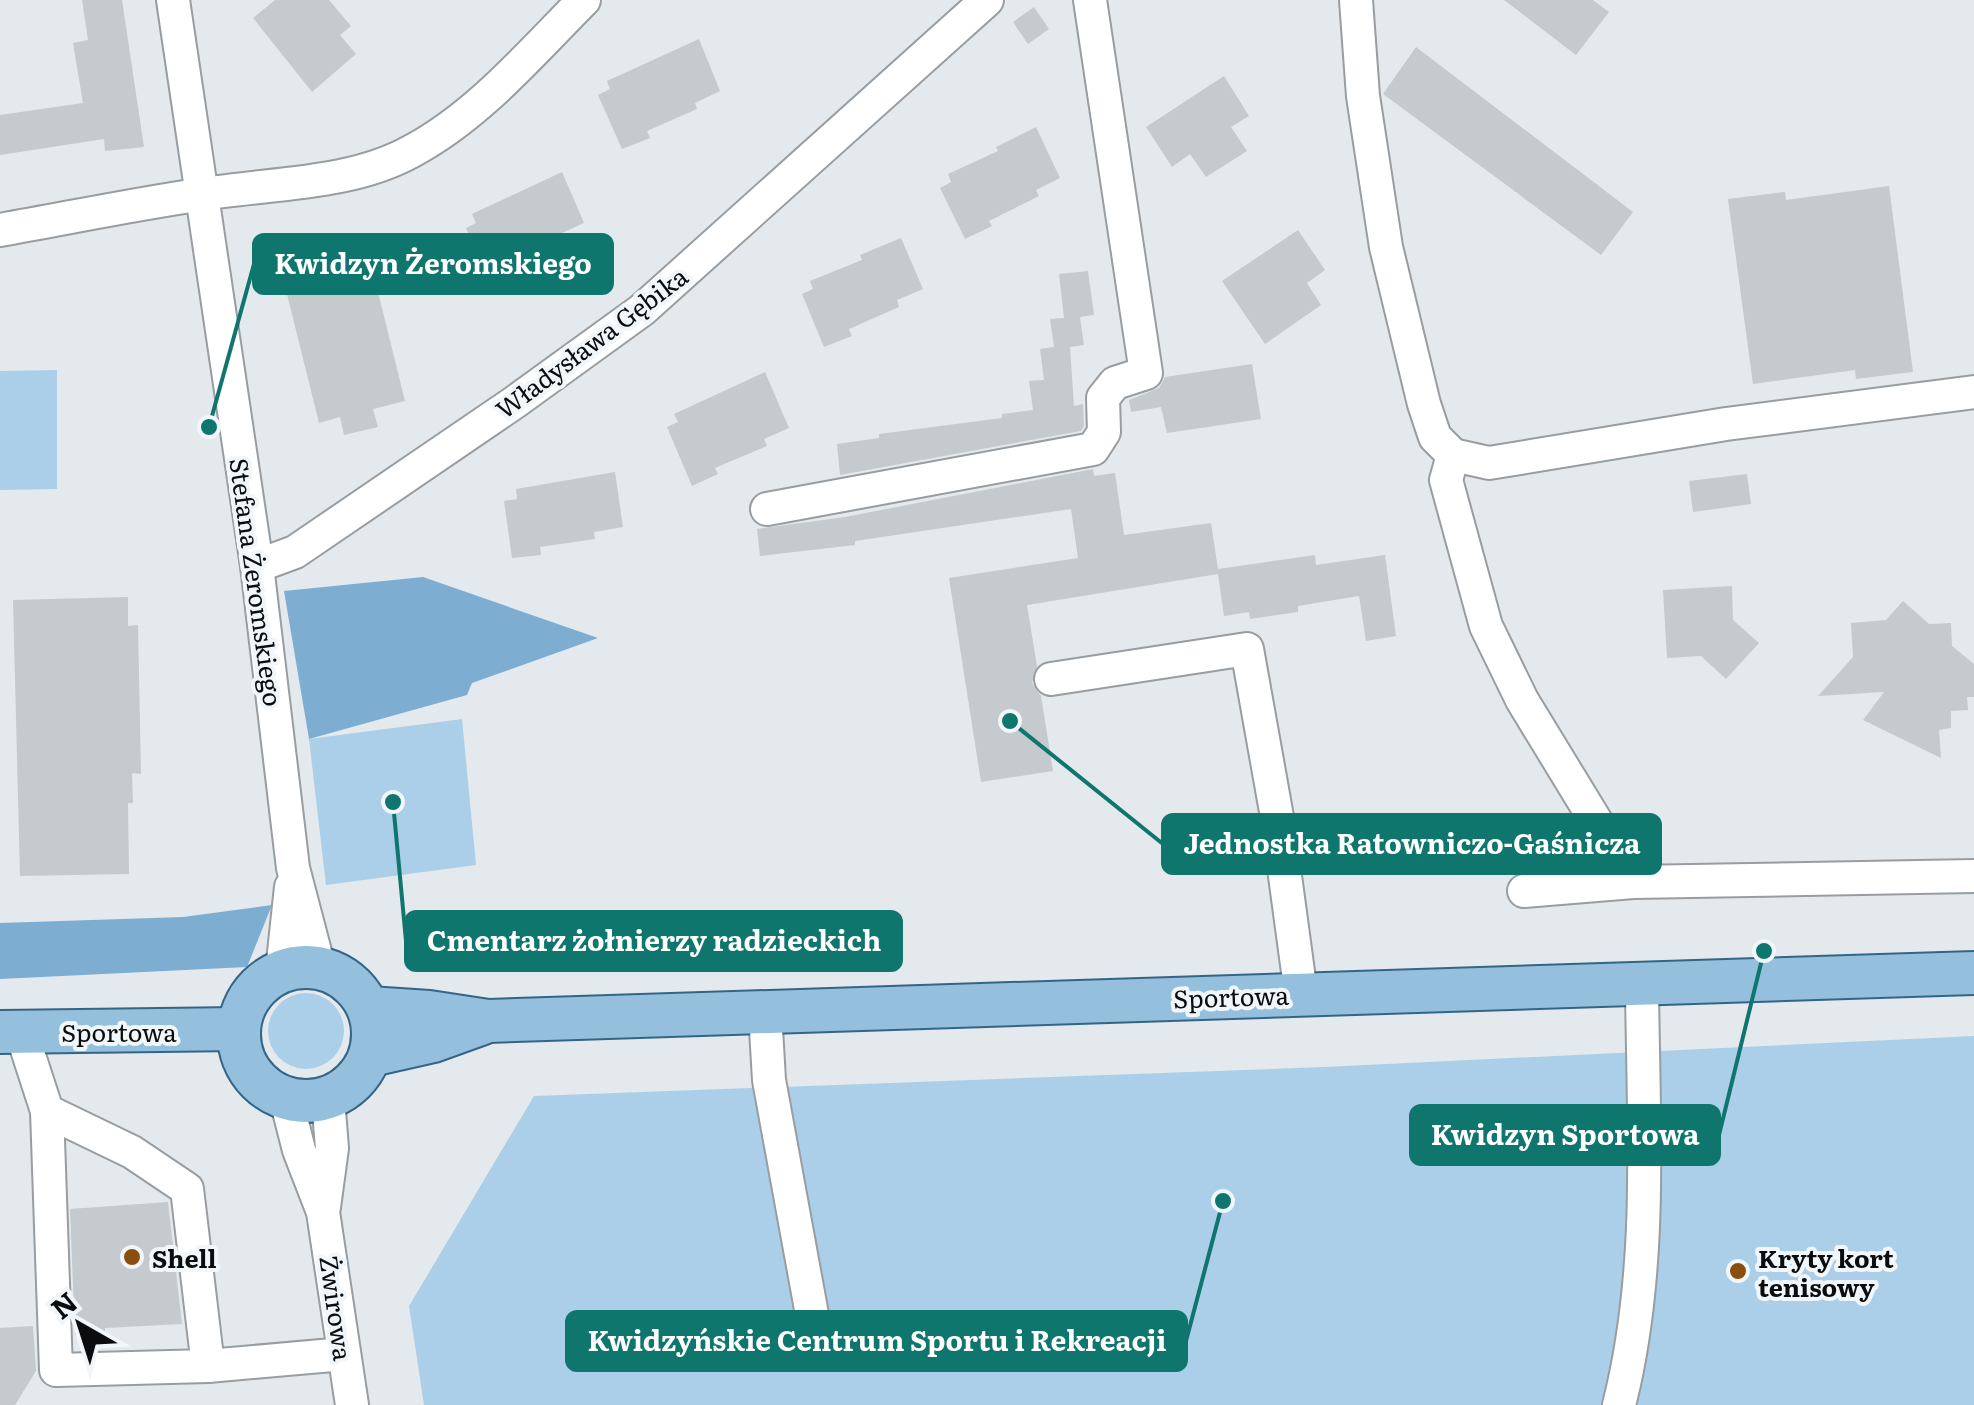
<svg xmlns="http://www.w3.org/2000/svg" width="1974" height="1405" viewBox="0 0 1974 1405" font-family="Literata,serif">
<rect width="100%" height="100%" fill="#e3e9ed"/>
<g fill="#accfe9">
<polygon points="57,370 57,489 0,490 0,371"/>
<polygon points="462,719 476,865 326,885 309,739"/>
<circle cx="306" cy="1031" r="38"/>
<polygon points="1974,1036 1974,1405 424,1405 409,1306 534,1096 1324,1067"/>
</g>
<g fill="#7daed2">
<polygon points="423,577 598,638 472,683 467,695 309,739 284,591"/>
<polygon points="272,905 247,967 0,979 0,923 183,917"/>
</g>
<g fill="#c4cace">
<polygon points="82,0 122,0 144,147 105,151 104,139 0,155 0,115 83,103 73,43 88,40"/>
<polygon points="275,0 329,0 351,26 340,35 356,54 312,92 253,18"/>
<polygon points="1504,0 1593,0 1609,12 1576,55"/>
<polygon points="1034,7 1049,29 1028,44 1013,22"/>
<polygon points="699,39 720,91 695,103 697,109 647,131 650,138 622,149 598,95 610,89 607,81"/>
<polygon points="1416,47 1633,212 1601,255 1383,94"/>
<polygon points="1224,76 1249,116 1231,127 1247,151 1206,177 1190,154 1172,167 1146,127"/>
<polygon points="1036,127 1060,178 1036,190 1039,196 989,221 992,226 965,239 940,188 951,182 948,174 998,151 996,147"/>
<polygon points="562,172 584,223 560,234 562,240 510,263 513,270 489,280 466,228 476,223 472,214"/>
<polygon points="1889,186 1913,372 1856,379 1855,370 1753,384 1728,199 1785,192 1786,200"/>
<polygon points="1298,230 1325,270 1307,283 1321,305 1265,344 1222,281"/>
<polygon points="901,238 923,289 897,300 899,307 849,329 852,336 824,347 802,294 813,289 810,281 862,260 860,255"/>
<polygon points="335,255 339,272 371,264 405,401 373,409 378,427 344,435 340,417 319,423 285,286 305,281 301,264"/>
<polygon points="1088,271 1094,315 1080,317 1084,345 1070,347 1074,406 1083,404 1084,426 1081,431 840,475 837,444 879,438 879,434 1002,418 1002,414 1033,410 1029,381 1044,380 1040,349 1054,347 1050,319 1064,318 1059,274"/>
<polygon points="1252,364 1261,419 1167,433 1161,407 1131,412 1129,400 1159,388 1165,377"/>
<polygon points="765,372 789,428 764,439 767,446 715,468 718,474 692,486 667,427 678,422 674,414"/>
<polygon points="1093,469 1094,476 1115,473 1124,535 1211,523 1218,569 1315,555 1316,565 1385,555 1396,636 1366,641 1359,596 1298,606 1298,612 1250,619 1249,612 1224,616 1218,574 1027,605 1037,666 1032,683 1041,696 1053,771 981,782 949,578 1078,558 1071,509 855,541 855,545 760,556 757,529 845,517"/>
<polygon points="615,472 623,527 594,532 595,539 540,547 541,555 512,558 504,501 517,499 516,489"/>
<polygon points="1747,474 1751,504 1693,512 1689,481"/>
<polygon points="1732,586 1733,620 1759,643 1726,679 1701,656 1667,658 1663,590"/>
<polygon points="128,597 128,626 138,625 141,774 132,773 133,803 128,803 129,874 20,876 13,600"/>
<polygon points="1903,601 1929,624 1951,623 1952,646 1974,664 1974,697 1967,697 1968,710 1951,711 1951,728 1939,730 1941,758 1863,720 1884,692 1818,696 1853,657 1851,623 1886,620"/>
<polygon points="168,1202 182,1324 105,1328 105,1333 75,1335 70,1209"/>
<polygon points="33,1326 36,1371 15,1405 0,1405 0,1328"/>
</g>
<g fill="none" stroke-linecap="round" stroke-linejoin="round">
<g stroke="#979da1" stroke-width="36">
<g id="minor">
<polyline points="173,0 257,566 293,868 319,967"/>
<polyline points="1356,0 1363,96 1386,247 1424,404 1435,437 1453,455 1446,480 1486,626 1522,700 1633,882"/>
<path d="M0,230C68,218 135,204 204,194C272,183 351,185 412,151C479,115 531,53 584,0"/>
<polyline points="1453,455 1489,463 1726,424 1974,392"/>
<polyline points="767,509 1093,449 1104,432 1103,398 1115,383 1146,373 1090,0"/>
<polyline points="257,566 295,552 515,402 642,310 987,0"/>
<polyline points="1051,679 1247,649 1277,817 1301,994"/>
<polyline points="1524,891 1633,882 1974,876"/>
<polyline points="282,971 291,887"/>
<polyline points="765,1012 769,1080 815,1331"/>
<polyline points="21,1031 47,1111 56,1370 208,1366"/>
<polyline points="286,1099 299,1150 323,1212 352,1405"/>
<polyline points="47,1111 132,1152 187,1189 208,1366 344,1354"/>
<polyline points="324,1207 332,1148 328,1099"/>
<path d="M1619,1405C1654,1268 1643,1123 1642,983"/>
</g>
</g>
<g stroke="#356586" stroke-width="46">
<g id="major">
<circle cx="306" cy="1034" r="67"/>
<polyline points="369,1008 429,1012 488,1021 1974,973"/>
<polyline points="0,1032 239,1029"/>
<polyline points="371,1055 433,1041 483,1023"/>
</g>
</g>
<use href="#minor" stroke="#fff" stroke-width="32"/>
<use href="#major" stroke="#94bfdd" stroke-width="42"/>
</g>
<g fill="#8b4e0e" stroke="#f0f6fa" stroke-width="4">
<circle cx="132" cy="1257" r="10"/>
<circle cx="1738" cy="1271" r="10"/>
</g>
<g text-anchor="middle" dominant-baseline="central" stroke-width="8" stroke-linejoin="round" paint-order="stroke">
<g font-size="25" fill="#0a0c0e" stroke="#f0f6fa">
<text transform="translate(591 342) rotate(-37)">Władysława Gębika</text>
<text transform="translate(257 582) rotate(82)">Stefana Żeromskiego</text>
<text transform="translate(1231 996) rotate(-2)">Sportowa</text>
<text x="119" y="1031">Sportowa</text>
<text transform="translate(337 1308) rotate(82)">Żwirowa</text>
</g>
<g font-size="25" font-weight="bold" fill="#0a0c0e" stroke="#f0f6fa" text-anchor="start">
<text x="152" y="1257">Shell</text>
<text x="1758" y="1257">Kryty kort<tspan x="1758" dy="29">tenisowy</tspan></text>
</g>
</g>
<path fill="none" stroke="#0f766e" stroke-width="4" d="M209 427L254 264M1010 721L1163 844M393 802L406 941M1764 951L1719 1135M1223 1201L1186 1341"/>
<g fill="#0f766e" stroke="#f0f6fa" stroke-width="4">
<circle cx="209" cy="427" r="10"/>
<circle cx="1010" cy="721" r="10"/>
<circle cx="393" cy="802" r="10"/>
<circle cx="1764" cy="951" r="10"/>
<circle cx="1223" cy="1201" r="10"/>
</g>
<g fill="#0f766e" stroke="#0f766e" stroke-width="4">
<rect x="254" y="235" width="358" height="58" rx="10"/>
<rect x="1163" y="815" width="497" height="58" rx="10"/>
<rect x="406" y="912" width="495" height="58" rx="10"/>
<rect x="1411" y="1106" width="308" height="58" rx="10"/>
<rect x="567" y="1312" width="619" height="58" rx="10"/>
</g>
<g font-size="28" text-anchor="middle" font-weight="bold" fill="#fff">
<text x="433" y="274">Kwidzyn Żeromskiego</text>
<text x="1412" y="854">Jednostka Ratowniczo-Gaśnicza</text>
<text x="654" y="951">Cmentarz żołnierzy radzieckich</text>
<text x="1565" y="1145">Kwidzyn Sportowa</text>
<text x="877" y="1351">Kwidzyńskie Centrum Sportu i Rekreacji</text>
</g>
<g transform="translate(80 1325) rotate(321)" stroke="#f0f6fa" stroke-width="8" paint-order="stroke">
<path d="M0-8L18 38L0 25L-18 38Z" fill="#0a0c0e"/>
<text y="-15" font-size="28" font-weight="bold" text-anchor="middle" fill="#0a0c0e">N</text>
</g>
</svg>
